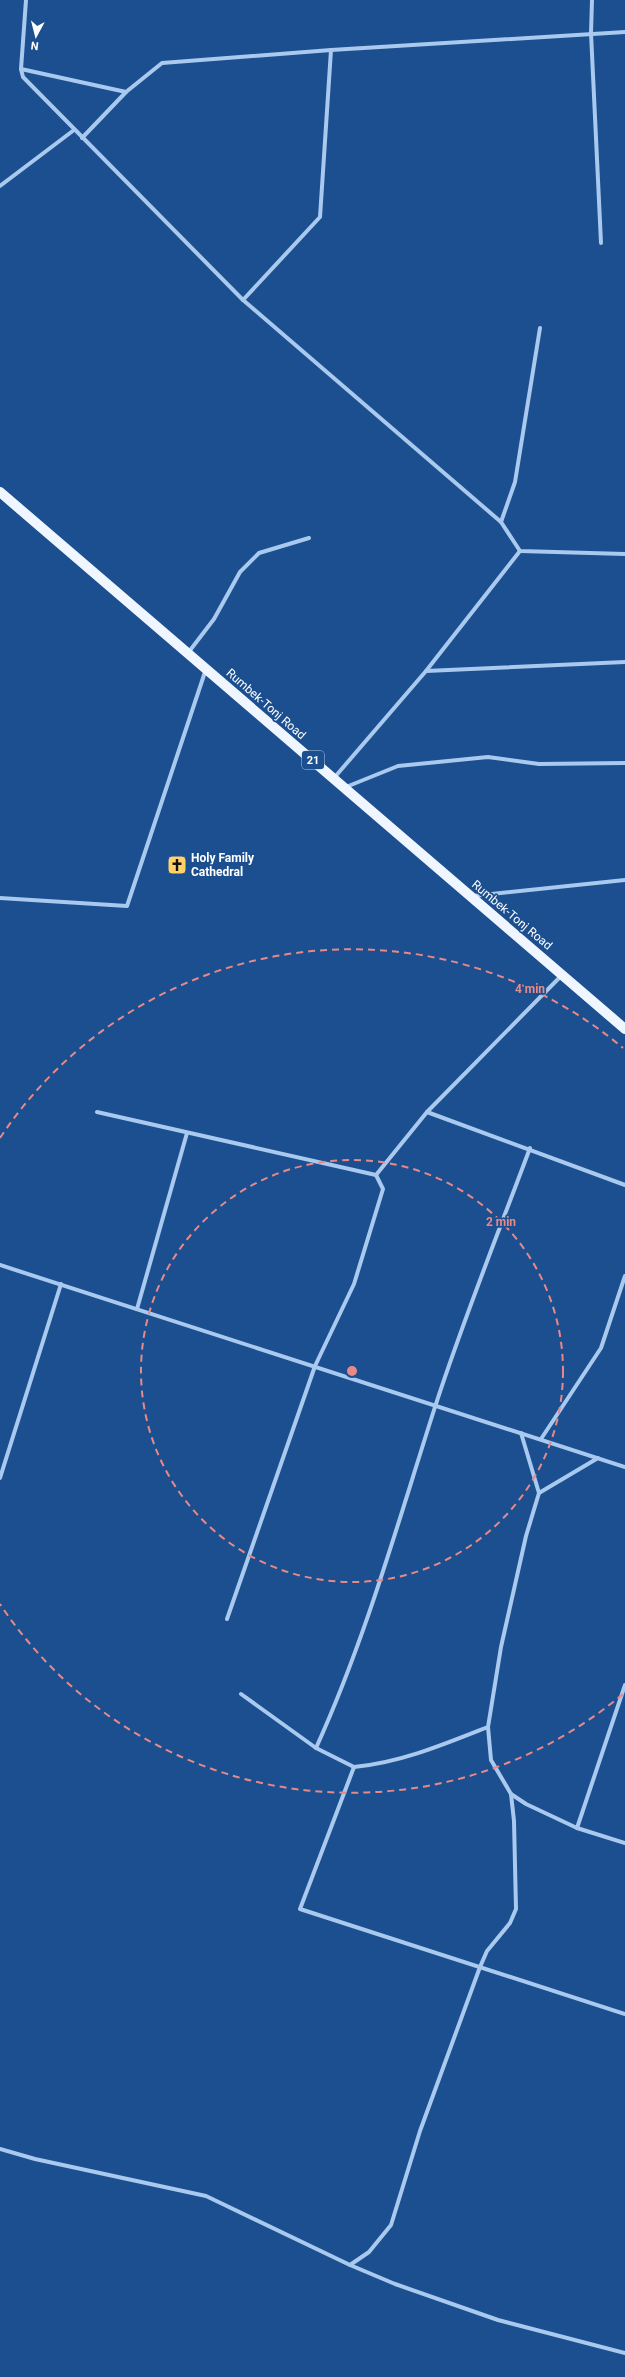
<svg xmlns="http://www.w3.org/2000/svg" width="625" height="2377" viewBox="0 0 625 2377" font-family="Roboto,sans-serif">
<rect width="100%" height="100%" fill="#1b4f8f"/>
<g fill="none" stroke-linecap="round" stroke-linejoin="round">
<g stroke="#a9c9ee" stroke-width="4">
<polyline points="26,0 21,69 23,77 243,300 501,522 520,551 625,554"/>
<polyline points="592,0 591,33 601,243"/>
<polyline points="21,69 126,92 162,63 331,50 625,32"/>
<polyline points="82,138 126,92"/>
<polyline points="0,186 74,130"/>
<polyline points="243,300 320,217 331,50"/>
<polyline points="501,522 515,482 540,328"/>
<polyline points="188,653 214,619 240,572 259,553 309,538"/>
<polyline points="426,671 520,551"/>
<polyline points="334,778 426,671 625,662"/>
<polyline points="346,787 398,766 488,757 539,764 625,763"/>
<polyline points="473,896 625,880"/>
<polyline points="0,898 127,906 206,669"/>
<polyline points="97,1112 376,1175 427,1112 562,975"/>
<polyline points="427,1112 625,1185"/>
<polyline points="0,1265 625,1467"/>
<polyline points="137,1309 187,1133"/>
<polyline points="521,1433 539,1493"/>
<polyline points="541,1439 601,1348 625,1276"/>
<polyline points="0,1478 61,1284"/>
<polyline points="227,1619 315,1366 354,1284 383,1189 376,1175"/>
<polyline points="625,1685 577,1828 625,1843"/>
<polyline points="241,1694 316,1748 354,1767 300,1909 625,2014"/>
<polyline points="488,1727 501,1647 526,1536 539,1493 598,1458"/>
<path d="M316,1748C366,1638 398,1522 435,1407C463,1320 498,1234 530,1148"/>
<path d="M354,1767C400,1763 445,1744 488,1727L491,1760L511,1794L526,1804L577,1828"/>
<polyline points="0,2149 35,2159 206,2196 350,2265 369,2252 391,2225 420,2131 480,1967 487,1951 510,1923 516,1909 514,1821 511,1794"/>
<polyline points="350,2265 395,2284 498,2320 625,2353"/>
</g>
<polyline stroke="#f0f6ff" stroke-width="10" points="0,492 625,1029"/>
</g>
<g fill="none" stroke="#e88989" stroke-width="2" stroke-dasharray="7 5">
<circle cx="352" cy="1371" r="211"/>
<path d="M623 1694A422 422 0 0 1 0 1604M0 1138A422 422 0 0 1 623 1048"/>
</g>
<defs>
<g id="church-square" transform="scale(1)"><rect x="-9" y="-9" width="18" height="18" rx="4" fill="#ffd166" stroke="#1b4f8f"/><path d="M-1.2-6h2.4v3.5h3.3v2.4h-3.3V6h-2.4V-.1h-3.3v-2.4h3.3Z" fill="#111"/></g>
</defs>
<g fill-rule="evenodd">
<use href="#church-square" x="177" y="865"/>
</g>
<g text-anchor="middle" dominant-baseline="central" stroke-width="3.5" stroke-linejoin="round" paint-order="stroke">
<rect fill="#1b4f8f" stroke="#bbcadd" stroke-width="1" x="302" y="751" width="22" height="18" rx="3"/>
<g font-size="11" font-weight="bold" fill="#fff">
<text x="313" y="760">21</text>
</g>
<g font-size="12" fill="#fff" stroke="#1b4f8f">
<text transform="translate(266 704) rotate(41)">Rumbek-Tonj Road</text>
<text transform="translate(512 915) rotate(40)">Rumbek-Tonj Road</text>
</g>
<g font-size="12" font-weight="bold" fill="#fff" stroke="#1b4f8f" text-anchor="start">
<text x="191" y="858">Holy Family<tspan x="191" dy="14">Cathedral</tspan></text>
</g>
</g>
<circle cx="352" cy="1371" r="6" fill="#e88989" stroke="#1b4f8f" stroke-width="2"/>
<g font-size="12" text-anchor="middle" font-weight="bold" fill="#e88989" stroke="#1b4f8f" stroke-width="3.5" stroke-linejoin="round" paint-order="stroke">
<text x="530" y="993">4 min</text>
<text x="501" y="1226">2 min</text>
</g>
<g transform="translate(36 36) rotate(187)" stroke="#1b4f8f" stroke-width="3" paint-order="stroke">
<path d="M0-3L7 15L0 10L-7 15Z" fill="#ffffff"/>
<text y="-6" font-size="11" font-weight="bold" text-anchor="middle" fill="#ffffff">N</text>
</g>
</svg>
